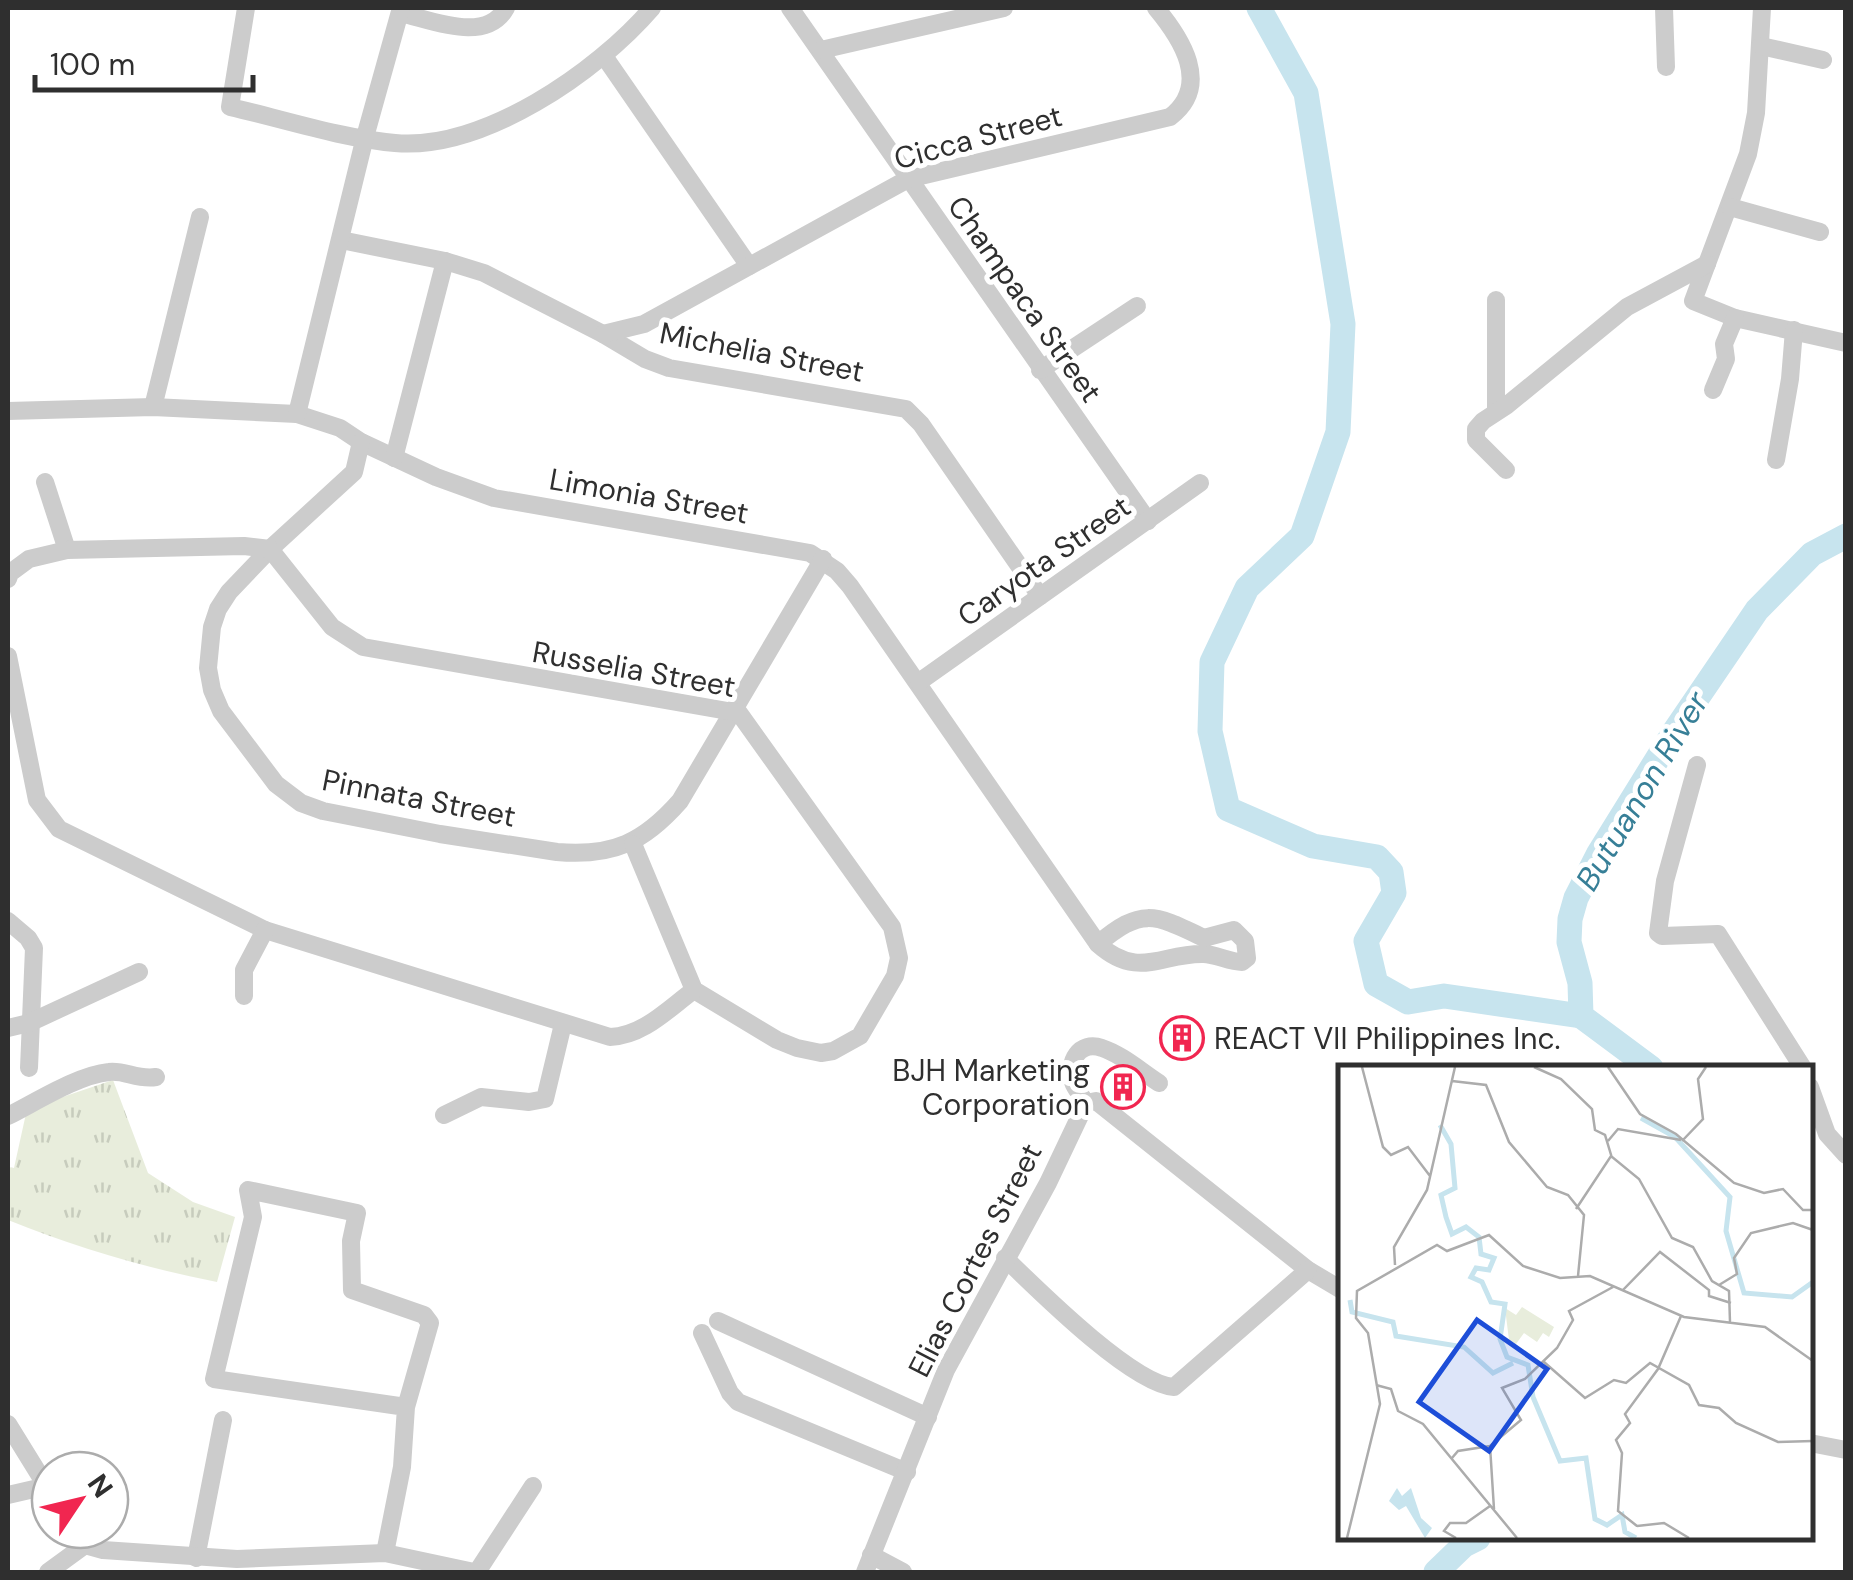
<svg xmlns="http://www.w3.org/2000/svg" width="1853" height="1580" viewBox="0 0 1853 1580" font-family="'DM Sans',sans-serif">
<defs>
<pattern id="grass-tufts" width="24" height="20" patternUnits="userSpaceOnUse" patternTransform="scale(2.5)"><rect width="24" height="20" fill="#e8eddc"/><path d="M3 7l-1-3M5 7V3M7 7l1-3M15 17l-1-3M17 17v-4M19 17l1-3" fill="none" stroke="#c7ccbd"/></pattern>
</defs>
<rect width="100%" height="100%" fill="#fff"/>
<path fill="url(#grass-tufts)" d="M113,1080L148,1173L193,1202L235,1217L217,1282C145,1268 75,1247 8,1220V1167L14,1168L27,1109Z"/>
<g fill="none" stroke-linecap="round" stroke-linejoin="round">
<g stroke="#c7e4ee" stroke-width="25">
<polyline points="1259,8 1306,93 1343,324 1338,432 1302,536 1247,588 1212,662 1210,731 1228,809 1313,846 1377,857 1391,872 1394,893 1366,941 1376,984 1408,1002 1444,996 1581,1016"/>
<polyline points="1651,1068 1581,1016 1580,983 1569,942 1570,919 1576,898 1599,853 1674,732 1757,610 1812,554 1846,536"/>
<polyline points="1436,1572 1464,1545 1478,1538"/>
</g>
<g stroke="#ccc" stroke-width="18">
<path d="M246,8L230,107C283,119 340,138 395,143C483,151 597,72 652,8"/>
<polyline points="790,8 1148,521"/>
<polyline points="1664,8 1666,67"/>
<polyline points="1762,8 1756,113 1748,154 1693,301 1735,318 1846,343"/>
<path d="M400,13C432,20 486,44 506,8"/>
<polyline points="1761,46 1823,60"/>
<polyline points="821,50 1004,8"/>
<polyline points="604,56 749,266"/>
<polyline points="1730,207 1820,232"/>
<polyline points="341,240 445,261 484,273 603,334 645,359 669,368 906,409 921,424 1040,596"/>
<path d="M603,334L644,324L908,179L1170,117C1212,85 1181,38 1156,8"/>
<polyline points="1040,370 1137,306"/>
<polyline points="1713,390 1726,359 1724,344 1735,318"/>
<polyline points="153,407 200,217"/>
<path d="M8,411L153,407L297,414L340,428L361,442L436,477L494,498L810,553L837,571L850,586L1098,944C1138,980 1162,953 1203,954C1216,954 1229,962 1242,962L1247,958L1245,941L1234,930L1204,938"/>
<polyline points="1496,412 1496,300"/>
<polyline points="297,414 365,137 401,8"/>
<path d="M361,442L354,472L270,549L229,592L218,609L212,627L208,668L212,690L221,711L276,784L301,803L323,811L440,834L557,852C613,857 644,842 680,801L823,559"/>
<polyline points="394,458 445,261"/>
<polyline points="1776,460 1790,379 1794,330"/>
<polyline points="1506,470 1476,440 1476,429 1483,421 1506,406 1627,307 1707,264"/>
<polyline points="45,482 67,550"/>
<polyline points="8,579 10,573 29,559 67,550 244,546 270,549 332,627 363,647 739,713 892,927 899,958 895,976 860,1036 833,1051 821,1053 797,1048 777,1040 694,990 633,844"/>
<path d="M8,656L37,800L59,829L265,930L610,1037C643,1036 668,1009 694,990"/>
<polyline points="919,682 1200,483"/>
<polyline points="1697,765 1665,881 1658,933 1662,936 1718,934 1803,1068"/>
<polyline points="8,921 28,938 34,948 29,1068"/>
<path d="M1098,944C1142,907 1154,914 1204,938"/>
<polyline points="244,996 244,970 265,930"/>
<polyline points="8,1028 29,1023 139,972"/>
<polyline points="1810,1087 1827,1134 1846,1155"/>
<polyline points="1086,1103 1096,1101 1308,1270 1340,1289"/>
<path d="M1086,1103C1082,1096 1075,1089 1073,1082C1067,1062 1079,1040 1102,1048C1121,1054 1142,1072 1159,1083"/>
<polyline points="444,1115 481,1097 529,1102 545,1099 563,1024"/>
<path d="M8,1116C36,1102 78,1075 109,1072C125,1070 137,1080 156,1077"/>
<path d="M1005,1258C1038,1290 1132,1384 1174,1387L1308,1270"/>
<polyline points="718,1321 928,1417"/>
<polyline points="702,1333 730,1393 738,1402 907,1472"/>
<polyline points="8,1424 50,1492"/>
<polyline points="1810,1443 1846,1450"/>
<polyline points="8,1495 47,1486"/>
<polyline points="385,1553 402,1467 406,1407 430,1323 424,1315 352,1290 351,1241 357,1213 248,1190 253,1217 214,1379 406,1407"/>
<polyline points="871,1555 903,1572"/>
<polyline points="196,1558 223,1420"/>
<polyline points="48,1572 85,1545 103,1550 237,1559 385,1553 474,1572"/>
<polyline points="477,1572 533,1486"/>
<polyline points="865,1572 946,1370 1048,1183 1086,1103"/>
</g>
</g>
<defs>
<g id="building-ring" transform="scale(2.25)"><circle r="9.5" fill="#fff" stroke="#f12650" stroke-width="1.5"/><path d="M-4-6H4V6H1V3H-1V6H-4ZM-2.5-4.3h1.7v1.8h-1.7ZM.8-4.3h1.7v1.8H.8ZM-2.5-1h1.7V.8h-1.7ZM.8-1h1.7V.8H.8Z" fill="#f12650"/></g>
</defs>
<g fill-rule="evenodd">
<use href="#building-ring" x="1182" y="1038"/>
<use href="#building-ring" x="1123" y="1087"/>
</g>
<g text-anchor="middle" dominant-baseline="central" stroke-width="10" stroke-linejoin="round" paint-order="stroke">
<g font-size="30" fill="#2f2f2f" stroke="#fff">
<text transform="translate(978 137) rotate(-15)">Cicca Street</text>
<text transform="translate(1025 299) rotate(55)">Champaca Street</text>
<text transform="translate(762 352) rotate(11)">Michelia Street</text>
<text transform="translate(649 496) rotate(10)">Limonia Street</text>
<text transform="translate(1044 561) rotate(-35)">Caryota Street</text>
<text transform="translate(634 669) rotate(10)">Russelia Street</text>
<text transform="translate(419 798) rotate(11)">Pinnata Street</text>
<text transform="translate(975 1260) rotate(-63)">Elias Cortes Street</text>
</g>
<g font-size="30" fill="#2f2f2f" stroke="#fff" text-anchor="start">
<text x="1214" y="1038">REACT VII Philippines Inc.</text>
<text x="1090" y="1070" text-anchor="end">BJH Marketing<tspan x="1090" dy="34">Corporation</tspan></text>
</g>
<g font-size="32" font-style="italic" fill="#377f97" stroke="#fff">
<text transform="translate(1642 791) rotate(-59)">Butuanon River</text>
</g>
</g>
<g transform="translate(1338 1065)">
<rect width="475" height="475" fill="#fff"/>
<path d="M184,242L216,262L211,272L205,268L199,277L186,268L178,279L171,275L167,243L178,250Z" fill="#e8eddc"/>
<path d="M59,423L64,431L73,423L83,453L94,463L87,473L68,441L61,445L51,436Z" fill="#c7e4ee"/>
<path fill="none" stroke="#c7e4ee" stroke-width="5" d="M303,53L337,72L392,132L388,166L406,228L454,232L475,217M102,60L113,79L117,123L103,130L108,152L114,169L128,162L141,172L143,189L156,193L151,205L138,203L133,212L144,217L153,237L167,239L162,274L169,292L190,300L195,332L222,396L248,393L257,454L269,460L284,450L287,467L298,473M12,235L14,247L55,257L58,271L126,282L155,308L175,298"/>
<path fill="none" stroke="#acacac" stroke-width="2.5" d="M24,2L45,82L53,90L70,82L92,111M196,2L223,14L254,44L257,65L267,70L274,93M270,2L302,49L338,69L396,118L426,128L445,124L465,145H475M114,16L148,20L171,77L209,122L230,130L246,150L240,211M270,76L280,64L343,75M344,76L365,54L360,14L368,2M238,144L273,91L301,114L334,173L355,182L374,216L391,226L392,257M57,200L56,182L89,125L117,2M381,220L399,209L396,193L413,168L455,158L475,165M284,226L322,187L371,225V231L393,238M206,297L247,333L276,315L288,318L312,298L351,320L361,340L381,343L398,358L440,377L475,376M38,320L53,324L60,346L85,359L179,473M152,381L183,355L164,323L187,314L219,283L235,255L231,246L275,222M152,381L156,444M114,393L120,386L152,381M299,461L280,446L284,388L278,375L292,358L287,349L320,304L343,251M299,461L326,458L351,473M9,473L42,339L30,268L18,253L19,226L99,180L109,186L151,170L185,201L222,213L252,211L346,252L427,262L475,296M118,473L106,466L112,458H128L152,441"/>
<path fill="#1d4ed8" fill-opacity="0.15" stroke="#1d4ed8" stroke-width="5" d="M139,255L209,304L151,386L81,337Z"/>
<rect width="475" height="475" fill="none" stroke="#2f2f2f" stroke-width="5"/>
</g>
<rect width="1853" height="1580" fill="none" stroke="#2f2f2f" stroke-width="20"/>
<g transform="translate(80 1500) rotate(55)"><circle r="48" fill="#ffffff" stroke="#acacac" stroke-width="2.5"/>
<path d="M0-8L18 38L0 25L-18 38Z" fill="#f12650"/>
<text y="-15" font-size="28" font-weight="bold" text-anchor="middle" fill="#2f2f2f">N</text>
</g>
<path d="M35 75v15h218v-15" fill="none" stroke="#2f2f2f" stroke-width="5"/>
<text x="50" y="75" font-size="30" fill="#2f2f2f" stroke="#ffffff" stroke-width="8" paint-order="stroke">100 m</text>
</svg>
